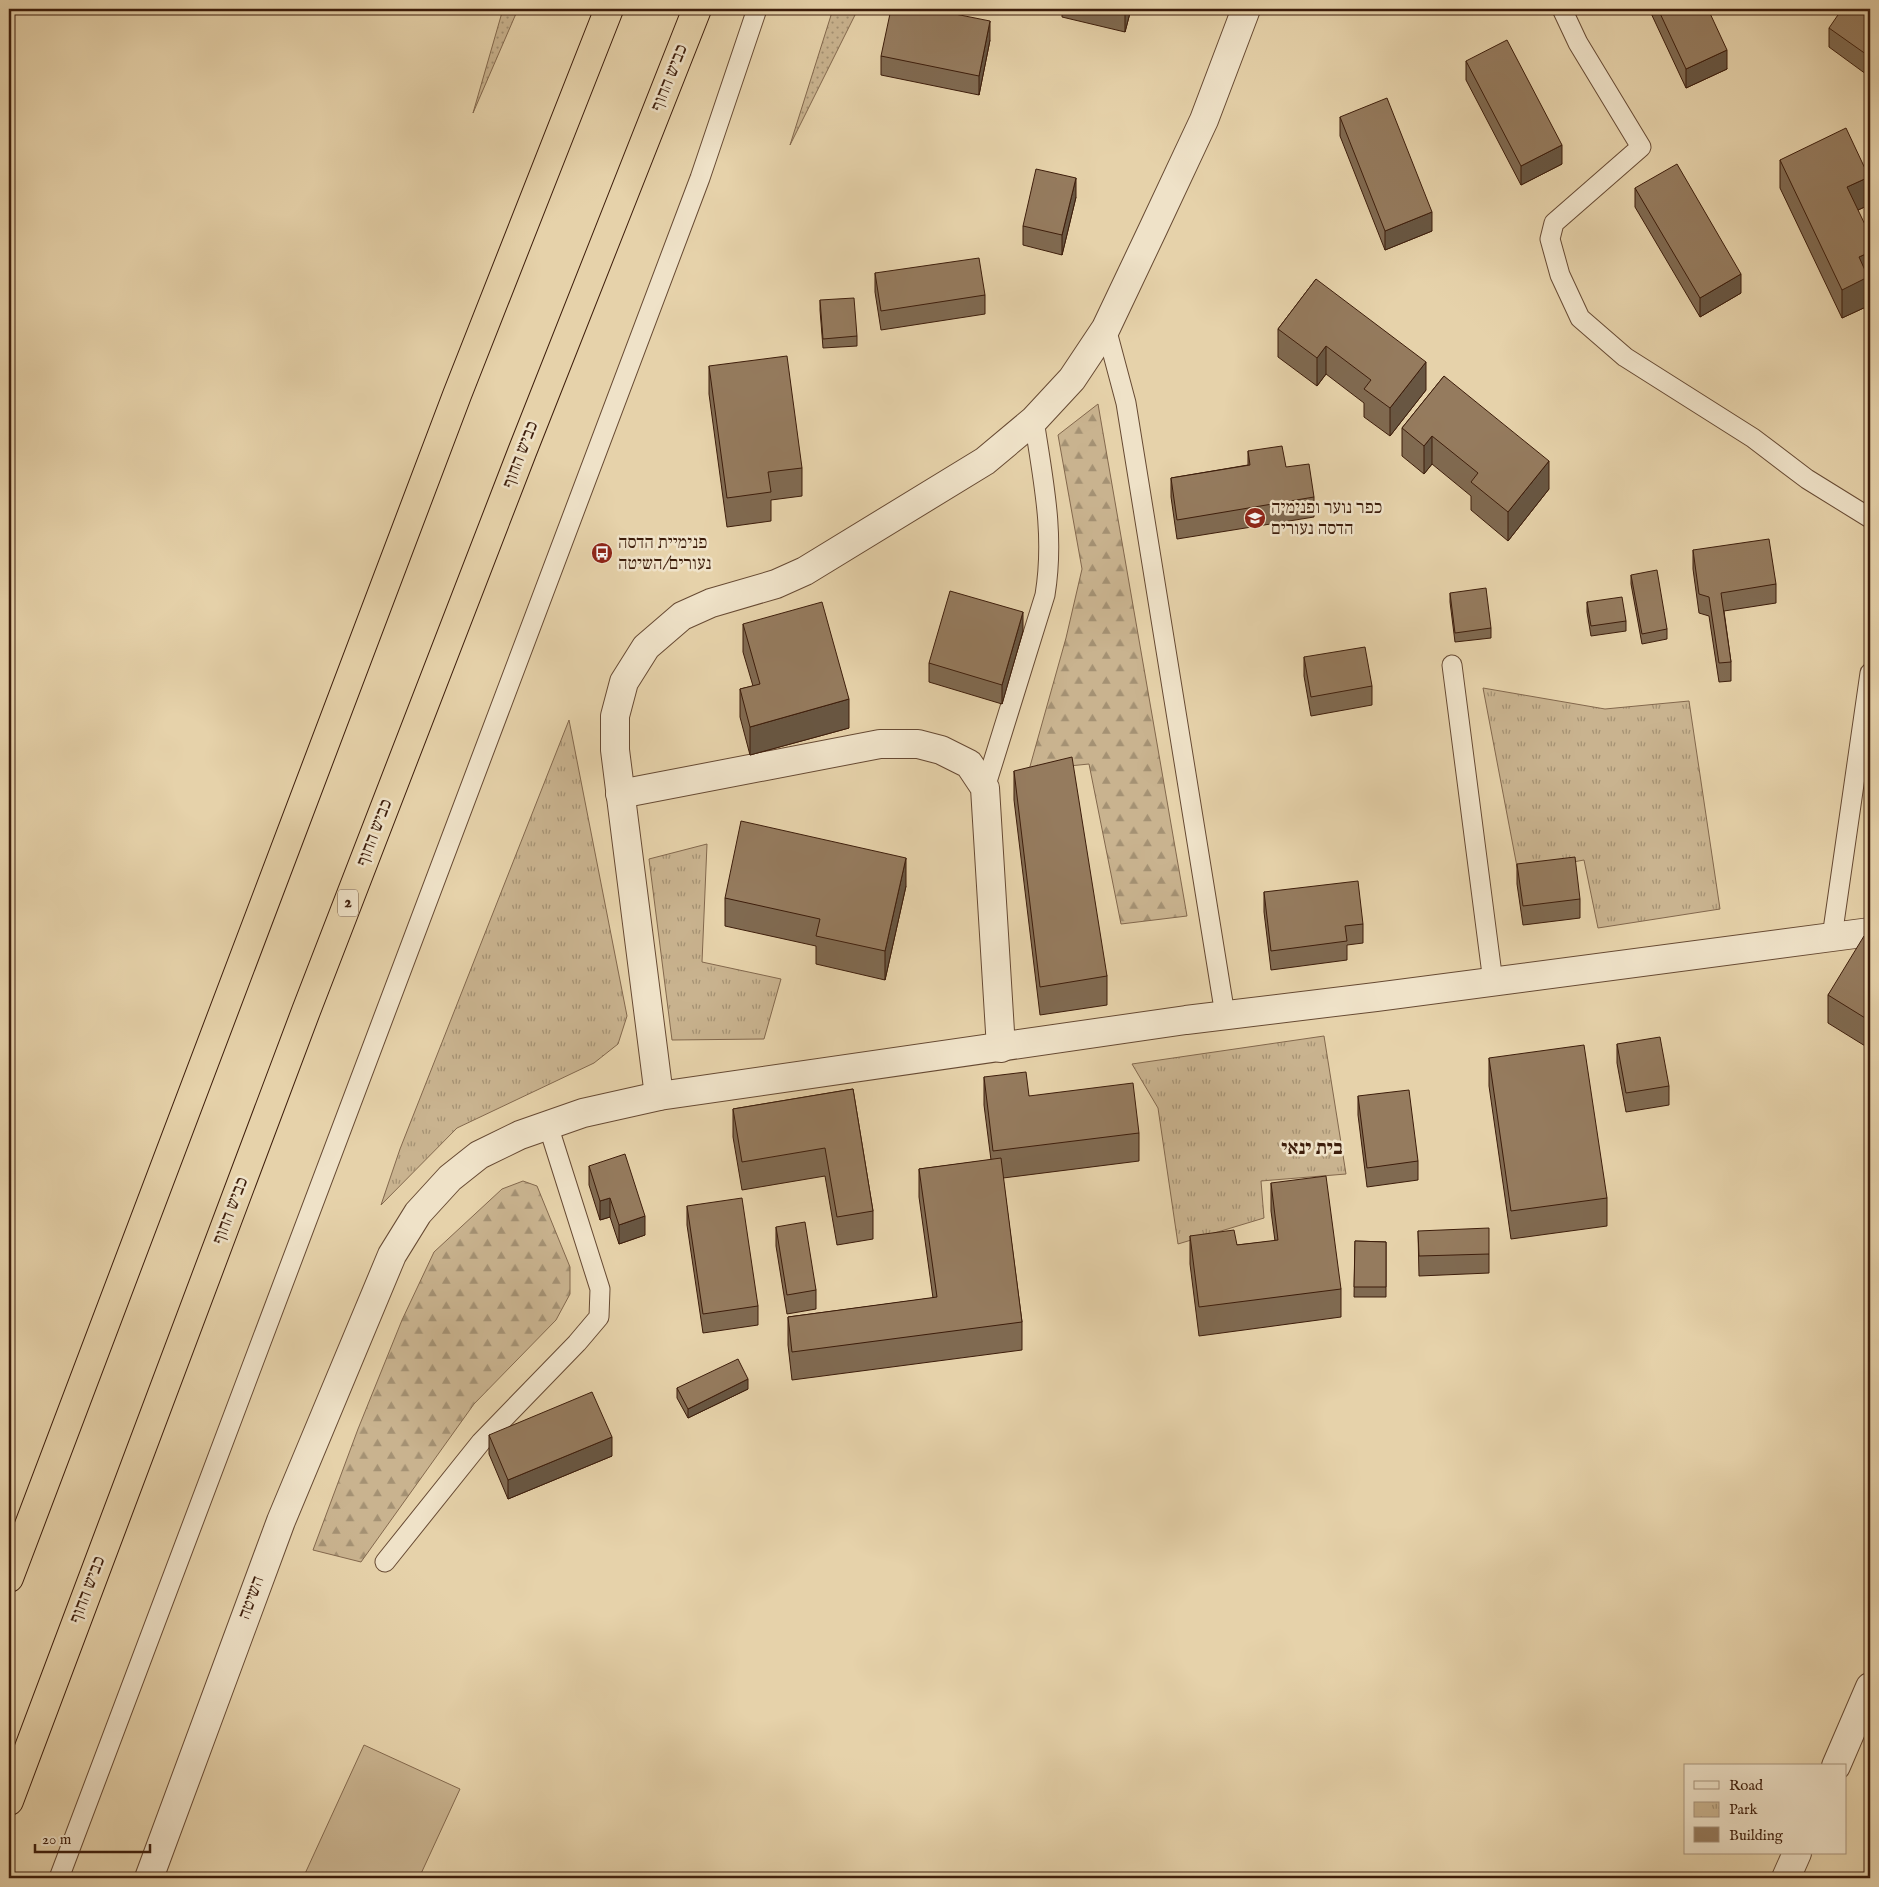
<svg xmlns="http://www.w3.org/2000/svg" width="1879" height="1887" viewBox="0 0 1879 1887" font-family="'IM FELL English','Frank Ruhl Libre',serif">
<defs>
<pattern id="grass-dots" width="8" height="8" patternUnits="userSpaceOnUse" patternTransform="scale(1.25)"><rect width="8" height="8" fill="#c9b38f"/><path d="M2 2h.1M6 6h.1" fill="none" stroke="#a49173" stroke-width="1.8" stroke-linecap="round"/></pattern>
<pattern id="forest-firs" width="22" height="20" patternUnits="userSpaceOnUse" patternTransform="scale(1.25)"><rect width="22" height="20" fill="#c9b38f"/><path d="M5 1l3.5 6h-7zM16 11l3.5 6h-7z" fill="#a49173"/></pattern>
<pattern id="park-tufts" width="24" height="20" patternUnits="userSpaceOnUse" patternTransform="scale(1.25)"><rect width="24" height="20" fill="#c9b38f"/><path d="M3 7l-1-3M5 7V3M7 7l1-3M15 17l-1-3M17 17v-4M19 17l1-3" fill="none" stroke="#a49173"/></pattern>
</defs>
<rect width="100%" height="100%" fill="#e6d2aa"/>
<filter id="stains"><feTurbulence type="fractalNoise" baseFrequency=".004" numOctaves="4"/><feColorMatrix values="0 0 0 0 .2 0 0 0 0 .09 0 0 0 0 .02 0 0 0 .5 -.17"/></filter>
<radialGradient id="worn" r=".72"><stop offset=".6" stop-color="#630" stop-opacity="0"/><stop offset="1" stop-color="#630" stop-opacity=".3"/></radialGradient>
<g fill="url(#grass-dots)" stroke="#83684d">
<polygon points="503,9 518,9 473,113"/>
<polygon points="833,9 858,9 790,145"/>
</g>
<g fill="url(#forest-firs)" stroke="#83684d">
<polygon points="1098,404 1187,916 1121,924 1089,764 1029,770 1066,638 1082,569 1058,435"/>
<polygon points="523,1181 537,1186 570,1267 570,1294 556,1320 474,1404 361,1562 313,1550 358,1429 402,1320 434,1252 502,1189"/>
</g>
<g fill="url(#park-tufts)" stroke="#83684d">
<polygon points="1483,688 1605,709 1689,701 1720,909 1598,928 1584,860 1518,872"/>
<polygon points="569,720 627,1016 618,1044 594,1063 457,1128 381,1205 400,1149"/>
<polygon points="707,844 702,962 781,979 764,1039 672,1040 649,859"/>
<polygon points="1324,1036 1346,1174 1261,1181 1264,1218 1178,1244 1158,1108 1132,1064"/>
</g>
<polygon fill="#c9b38f" stroke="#83684d" points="364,1745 460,1789 419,1878 303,1878"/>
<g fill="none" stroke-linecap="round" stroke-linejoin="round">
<g stroke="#674a33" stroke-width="21">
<g id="lane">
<polyline points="1562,9 1578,43 1641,147 1554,223 1550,239 1560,275 1580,318 1625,357 1753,438 1807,479 1870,518"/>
<polyline points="1106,328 1126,403 1225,1015"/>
<polyline points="1452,665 1493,982"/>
<path d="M985,788L1045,595C1055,534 1043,480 1034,420"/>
<polyline points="1832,937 1870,673"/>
<polyline points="385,1562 481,1442 577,1343 599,1317 600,1289 548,1125"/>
<polyline points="59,1878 700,178 757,9"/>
</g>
</g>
<g stroke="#674a33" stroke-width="30">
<g id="street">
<polyline points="620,794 880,744 918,744 941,750 969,764 985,788 1001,1048"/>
<polyline points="659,1096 615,750 615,716 624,682 646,647 682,616 711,603 776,584 805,571 985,461 1034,420 1072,379 1106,328 1152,231 1204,120 1246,9"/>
<polyline points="1836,1766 1870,1687"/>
<polyline points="149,1878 281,1521 392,1255 418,1213 450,1178 479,1155 520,1135 583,1113 659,1096 1186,1020 1376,997 1870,932"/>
<polyline points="1786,1878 1797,1853"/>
</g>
</g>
<g stroke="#3d1d0b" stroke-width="30">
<g id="highway">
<polyline points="9,1578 457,395 609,9"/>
<polyline points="9,1801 306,1011 522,452 697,9"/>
</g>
</g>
<use href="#lane" stroke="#efe2c8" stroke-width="19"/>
<use href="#street" stroke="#efe2c8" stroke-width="28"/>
<use href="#highway" stroke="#e6d2aa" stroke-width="28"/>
</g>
<g fill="#806a51" stroke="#3d1d0b">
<polygon points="1062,9 1131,9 1125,32 1062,17"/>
<polygon points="1649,9 1708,9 1727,69 1686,88"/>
<polygon points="1870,9 1870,77 1829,47 1829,28"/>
<polygon points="990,40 979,95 881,75 881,56"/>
<polygon points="1466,61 1562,164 1521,185 1466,80"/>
<polygon points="1340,117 1432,231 1385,250 1340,136"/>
<polygon points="1780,160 1869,205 1858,210 1868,281 1868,306 1842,318 1780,188"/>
<polygon points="1635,188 1741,293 1700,317 1635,207"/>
<polygon points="1076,197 1062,255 1023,245 1023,226"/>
<polygon points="875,273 985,295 985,314 881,330 875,292"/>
<polygon points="1316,279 1426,390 1390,436 1364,417 1364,403 1326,374 1317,386 1278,357 1278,329"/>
<polygon points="820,300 857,336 857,346 823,348 820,310"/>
<polygon points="709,366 802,468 802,496 771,500 771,521 727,527 709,394"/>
<polygon points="1444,376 1549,489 1508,541 1471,510 1471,496 1432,464 1424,474 1402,456 1402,428"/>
<polygon points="1248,451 1286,467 1314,497 1314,517 1177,539 1171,497 1171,478 1248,465"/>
<polygon points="1693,550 1776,584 1776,603 1724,611 1731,662 1731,681 1719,682 1709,616 1699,613 1693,569"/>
<polygon points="1631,575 1667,629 1667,639 1642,644 1631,584"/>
<polygon points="1450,593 1491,628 1491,638 1455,642 1450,602"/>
<polygon points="1587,602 1626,621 1626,631 1591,636 1587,612"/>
<polygon points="743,624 849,728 750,755 740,717 740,689 753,686 743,652"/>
<polygon points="1023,631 1002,704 929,682 929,663"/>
<polygon points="1304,657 1372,686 1372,705 1311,716 1304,676"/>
<polygon points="1014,771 1107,976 1107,1005 1040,1015 1014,800"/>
<polygon points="1517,864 1580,899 1580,918 1523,925 1517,884"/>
<polygon points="906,886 885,980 816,964 816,946 725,926 725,898"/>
<polygon points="1264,892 1363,924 1363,943 1347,945 1347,960 1271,970 1264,912"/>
<polygon points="1870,939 1870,1049 1828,1023 1828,995"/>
<polygon points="1617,1044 1669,1086 1669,1105 1626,1112 1617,1063"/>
<polygon points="1489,1058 1607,1198 1607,1226 1511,1239 1489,1086"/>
<polygon points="984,1077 1029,1096 1139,1133 1139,1161 1003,1178 1022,1322 1022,1350 792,1380 788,1345 788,1317 933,1298 919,1197 919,1169 991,1160 984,1105"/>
<polygon points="853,1089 873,1211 873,1239 837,1245 825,1176 742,1190 733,1137 733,1109"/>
<polygon points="1358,1096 1418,1161 1418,1180 1367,1187 1358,1115"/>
<polygon points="589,1166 645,1235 619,1244 610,1217 600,1220 589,1185"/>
<polygon points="1271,1183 1341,1289 1341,1317 1199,1336 1190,1264 1190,1236 1237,1245 1275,1241 1271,1211"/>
<polygon points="687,1206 758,1306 758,1325 703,1333 687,1225"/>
<polygon points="776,1227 816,1290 816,1309 787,1314 776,1246"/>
<polygon points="1418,1231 1489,1254 1489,1273 1419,1276"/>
<polygon points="1355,1241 1386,1242 1386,1297 1354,1297"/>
<polygon points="677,1388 748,1389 688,1418 677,1398"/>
<polygon points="489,1435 612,1456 508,1499 489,1454"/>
</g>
<g fill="#685642" stroke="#3d1d0b">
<polygon points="1125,9 1131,9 1125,32"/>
<polygon points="990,21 990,40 979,95 979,76"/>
<polygon points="1727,50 1727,69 1686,88 1686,69"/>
<polygon points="1562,145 1562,164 1521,185 1521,166"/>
<polygon points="1869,177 1869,205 1847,215 1847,187"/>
<polygon points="1076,178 1076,197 1062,255 1062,235"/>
<polygon points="1432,212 1432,231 1385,250 1385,231"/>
<polygon points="1870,252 1870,280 1868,281 1868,306 1842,318 1842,290 1859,257"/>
<polygon points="1741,274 1741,293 1700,317 1700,298"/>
<polygon points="1326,346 1326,374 1317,386 1317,358"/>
<polygon points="1426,362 1426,390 1390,436 1390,408"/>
<polygon points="1432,436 1432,464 1424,474 1424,446"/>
<polygon points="1549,461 1549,489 1508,541 1508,512"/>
<polygon points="1023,612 1023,631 1002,704 1002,685"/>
<polygon points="849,699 849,728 750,755 750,727"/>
<polygon points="906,858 906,886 885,980 885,951"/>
<polygon points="610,1198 610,1217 600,1220 600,1201"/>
<polygon points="645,1216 645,1235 619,1244 619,1225"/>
<polygon points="748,1379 748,1389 688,1418 688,1409"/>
<polygon points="612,1437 612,1456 508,1499 508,1480"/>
</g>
<g fill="#957b5e" stroke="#3d1d0b">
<polygon points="891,9 930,9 990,21 979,76 881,56"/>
<polygon points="1658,9 1708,9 1727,50 1686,69"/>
<polygon points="1842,9 1870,9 1870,57 1829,28"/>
<polygon points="1507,40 1562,145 1521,166 1466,61"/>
<polygon points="1387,98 1432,212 1385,231 1340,117"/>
<polygon points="1846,128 1869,177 1847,187 1870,235 1870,252 1859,257 1868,277 1842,290 1780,160"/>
<polygon points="1677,164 1741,274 1700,298 1635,188"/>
<polygon points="1036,169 1076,178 1062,235 1023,226"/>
<polygon points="979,258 985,295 881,311 875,273"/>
<polygon points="1316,279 1426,362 1390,408 1364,389 1371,380 1326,346 1317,358 1278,329"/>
<polygon points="854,298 857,336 823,339 820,300"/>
<polygon points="787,356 802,468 768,472 771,492 727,498 709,366"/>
<polygon points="1444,376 1549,461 1508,512 1471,482 1478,473 1432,436 1424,446 1402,428"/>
<polygon points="1282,446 1286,467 1309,464 1314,497 1177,520 1171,478 1250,465 1248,451"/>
<polygon points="1769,539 1776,584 1721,593 1731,662 1719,663 1709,597 1699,594 1693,550"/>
<polygon points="1657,570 1667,629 1642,634 1631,575"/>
<polygon points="1486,588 1491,628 1455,633 1450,593"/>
<polygon points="950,591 1023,612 1002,685 929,663"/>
<polygon points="1622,597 1626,621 1591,626 1587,602"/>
<polygon points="822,602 849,699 750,727 740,689 760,684 743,624"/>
<polygon points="1365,647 1372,686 1311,697 1304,657"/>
<polygon points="1072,757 1107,976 1040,987 1014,771"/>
<polygon points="741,821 906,858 885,951 816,936 820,919 725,898"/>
<polygon points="1575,857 1580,899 1523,906 1517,864"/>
<polygon points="1358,881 1363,924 1345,926 1347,941 1271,951 1264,892"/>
<polygon points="1864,936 1870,939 1870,1021 1828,995"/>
<polygon points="1660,1037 1669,1086 1626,1093 1617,1044"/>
<polygon points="1584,1045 1607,1198 1511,1211 1489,1058"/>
<polygon points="1026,1072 1029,1096 1133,1083 1139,1133 993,1151 984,1077"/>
<polygon points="853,1089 873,1211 837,1217 825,1148 742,1162 733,1109"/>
<polygon points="1409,1090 1418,1161 1367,1168 1358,1096"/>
<polygon points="625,1154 645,1216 619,1225 610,1198 600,1201 589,1166"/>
<polygon points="1001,1158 1022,1322 792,1352 788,1317 937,1297 919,1169"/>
<polygon points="1326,1176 1341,1289 1199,1307 1190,1236 1234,1230 1237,1245 1278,1240 1271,1183"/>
<polygon points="742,1198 758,1306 703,1314 687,1206"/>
<polygon points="805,1222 816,1290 787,1295 776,1227"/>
<polygon points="1489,1228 1489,1254 1419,1256 1418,1231"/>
<polygon points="1355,1241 1386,1242 1386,1287 1354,1287"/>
<polygon points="738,1359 748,1379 688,1409 677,1388"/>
<polygon points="592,1392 612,1437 508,1480 489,1435"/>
</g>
<defs>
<g id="school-disc" transform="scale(1.125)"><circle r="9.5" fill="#8f2418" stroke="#efe2c8"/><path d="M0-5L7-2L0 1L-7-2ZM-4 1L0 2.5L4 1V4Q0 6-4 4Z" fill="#fff"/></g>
<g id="bus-disc" transform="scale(1.125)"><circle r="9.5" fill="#8f2418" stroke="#efe2c8"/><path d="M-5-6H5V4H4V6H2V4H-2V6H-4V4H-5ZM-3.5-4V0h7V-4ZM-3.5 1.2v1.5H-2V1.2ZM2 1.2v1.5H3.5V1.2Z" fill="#fff"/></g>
</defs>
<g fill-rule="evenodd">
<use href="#school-disc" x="1255" y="518"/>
<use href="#bus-disc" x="602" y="553"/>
</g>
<g text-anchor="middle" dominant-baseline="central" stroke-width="5" stroke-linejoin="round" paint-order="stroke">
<rect fill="#efe2c8" stroke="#725844" stroke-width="1" x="338" y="889.5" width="20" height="27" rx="4"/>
<g font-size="16" font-weight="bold" fill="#3d1d0b">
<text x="348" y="903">2</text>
</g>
<g font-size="18" fill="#3d1d0b" stroke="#efe2c8">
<text transform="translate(670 78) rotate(-68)">כביש החוף</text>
<text transform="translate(521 455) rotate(-69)">כביש החוף</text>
<text transform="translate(375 833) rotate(-69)">כביש החוף</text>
<text transform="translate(231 1211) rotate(-69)">כביש החוף</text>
<text transform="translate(88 1590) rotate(-69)">כביש החוף</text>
<text transform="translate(252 1598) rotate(-70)">השיטה</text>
</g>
<g font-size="18" fill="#3d1d0b" stroke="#efe2c8" text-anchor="start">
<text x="1271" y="508">כפר נוער ופנימיה<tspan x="1271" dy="21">הדסה נעורים</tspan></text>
<text x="618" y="543">פנימיית הדסה<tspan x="618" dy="21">נעורים/השיטה</tspan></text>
</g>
<g font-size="20" font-weight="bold" fill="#3d1d0b" stroke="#efe2c8">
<text x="1312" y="1148">בית ינאי</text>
</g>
</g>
<rect width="1879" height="1887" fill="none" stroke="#e6d2aa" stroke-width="30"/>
<rect x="10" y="10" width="1859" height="1867" fill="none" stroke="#3d1d0b" stroke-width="2.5"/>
<rect x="15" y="15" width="1849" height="1857" fill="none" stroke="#3d1d0b"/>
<rect x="1684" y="1764" width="162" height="90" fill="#efe2c8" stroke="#a8937c"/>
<rect x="1694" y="1781" width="25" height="8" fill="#efe2c8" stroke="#a8937c"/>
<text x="1729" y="1790" font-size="15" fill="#3d1d0b">Road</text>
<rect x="1694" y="1802" width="25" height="15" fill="url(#park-tufts)" stroke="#a8937c"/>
<text x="1729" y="1814" font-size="15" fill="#3d1d0b">Park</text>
<rect x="1694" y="1827" width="25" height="15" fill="#957b5e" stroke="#a8937c"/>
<text x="1729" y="1840" font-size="15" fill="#3d1d0b">Building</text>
<path d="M35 1844v8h115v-8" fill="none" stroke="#3d1d0b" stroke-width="2.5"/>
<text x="42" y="1844" font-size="15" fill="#3d1d0b" stroke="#efe2c8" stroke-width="4" paint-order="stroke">20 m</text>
<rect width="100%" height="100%" filter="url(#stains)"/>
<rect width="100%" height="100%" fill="url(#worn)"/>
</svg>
